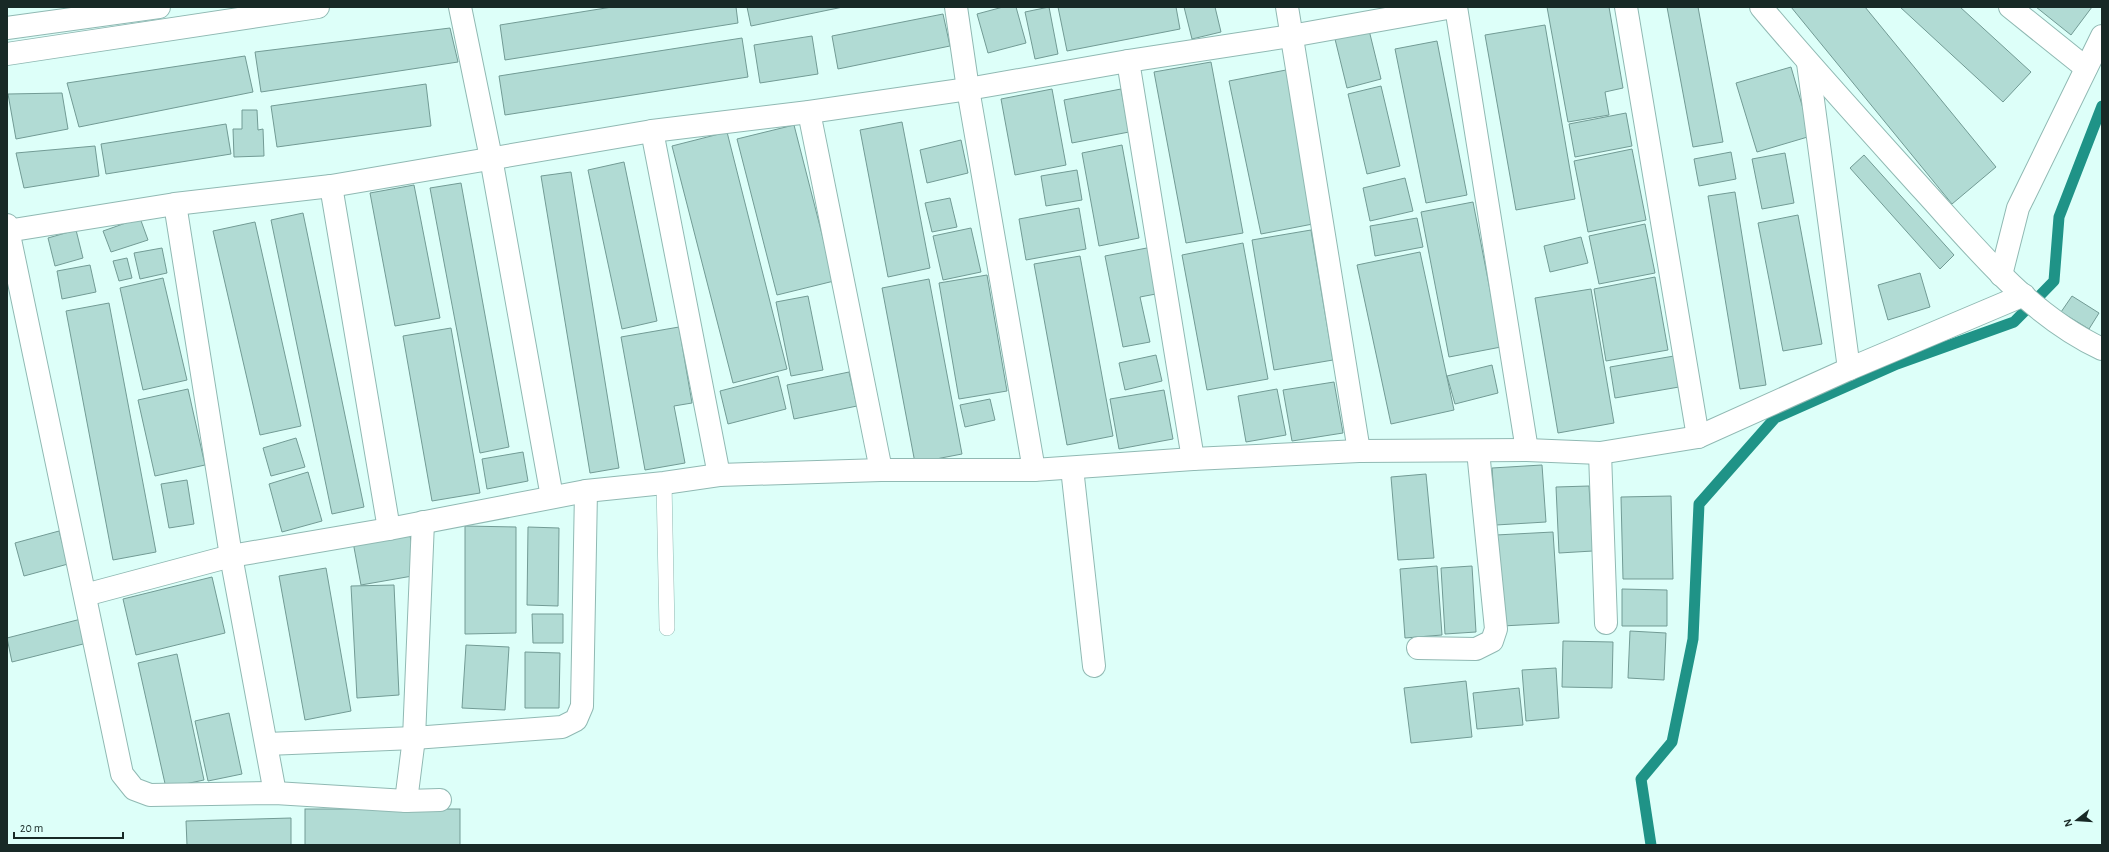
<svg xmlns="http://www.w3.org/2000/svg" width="2109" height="852" viewBox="0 0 2109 852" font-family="'Alegreya Sans',sans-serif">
<rect width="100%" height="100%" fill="#ddfff9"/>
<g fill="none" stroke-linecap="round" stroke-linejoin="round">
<polyline stroke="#1f9387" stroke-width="11" points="1651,845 1641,779 1672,742 1693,639 1699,504 1775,418 1897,364 2014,322 2054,281 2059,217 2102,106"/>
</g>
<g fill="#b1dbd4" stroke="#729b95">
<polygon points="612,7 736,7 738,23 505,60 500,25"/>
<polygon points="747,7 843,7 751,26"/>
<polygon points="1003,7 1016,7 1026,43 988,53 977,14"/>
<polygon points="1049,7 1058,54 1035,59 1025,12"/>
<polygon points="1058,7 1176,7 1180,29 1067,51"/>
<polygon points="1184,7 1215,7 1221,32 1192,39"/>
<polygon points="1547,7 1609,7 1623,88 1605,92 1609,115 1568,122"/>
<polygon points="1667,7 1698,7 1723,142 1693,147"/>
<polygon points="1791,7 1865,7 1996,167 1952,204"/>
<polygon points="1900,7 1960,7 2031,72 2003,102"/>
<polygon points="2036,7 2092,7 2071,35"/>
<polygon points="943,14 950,46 838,69 832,36"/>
<polygon points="1545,25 1575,199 1516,210 1485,35"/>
<polygon points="1368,26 1381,79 1347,88 1334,35"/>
<polygon points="450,28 458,62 261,92 255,52"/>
<polygon points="812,36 818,74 760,83 754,45"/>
<polygon points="742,38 748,77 505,115 499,76"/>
<polygon points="1437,41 1467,195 1426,203 1395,49"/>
<polygon points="245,56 253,92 79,127 67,83"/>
<polygon points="1211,62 1243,233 1186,243 1154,72"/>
<polygon points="1791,67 1811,136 1757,152 1736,83"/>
<polygon points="1286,70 1318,223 1261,234 1229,81"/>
<polygon points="426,84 431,126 277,147 271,106"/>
<polygon points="1381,86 1400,166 1367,174 1348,94"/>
<polygon points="1052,89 1066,165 1015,175 1001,99"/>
<polygon points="1121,89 1129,132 1072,143 1064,100"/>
<polygon points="62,93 68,129 16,139 8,94"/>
<polygon points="242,110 257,110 258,130 263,129 264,156 234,157 233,129 242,129"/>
<polygon points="1626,113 1632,146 1575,157 1569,124"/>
<polygon points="902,122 930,268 888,277 860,130"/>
<polygon points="226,124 231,154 106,174 101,144"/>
<polygon points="794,125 834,281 777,295 737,139"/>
<polygon points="727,132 787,369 733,383 672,146"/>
<polygon points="961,140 968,173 927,183 920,150"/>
<polygon points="1122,145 1139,238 1099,246 1082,153"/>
<polygon points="95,146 99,176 24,188 16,153"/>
<polygon points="1632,149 1646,220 1588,232 1574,161"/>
<polygon points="1731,152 1736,179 1699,186 1694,159"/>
<polygon points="1785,153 1794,203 1762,209 1752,159"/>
<polygon points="1864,155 1954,255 1940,269 1850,168"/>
<polygon points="624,162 657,321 622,329 588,170"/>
<polygon points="1077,170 1082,200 1046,206 1041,176"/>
<polygon points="571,172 619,468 590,473 541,176"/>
<polygon points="1405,178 1413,211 1370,221 1363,188"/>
<polygon points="461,183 509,447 480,453 430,188"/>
<polygon points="414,185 440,318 395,326 370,193"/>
<polygon points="1735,192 1766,385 1740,389 1708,196"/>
<polygon points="950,198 957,227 932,232 925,203"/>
<polygon points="1473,202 1501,347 1449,357 1421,212"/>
<polygon points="1079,208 1086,249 1026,260 1019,219"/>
<polygon points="303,213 364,507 332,514 271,220"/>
<polygon points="1798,215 1822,344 1783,351 1758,223"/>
<polygon points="140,218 148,240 111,252 103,231"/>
<polygon points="1417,218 1423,247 1375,256 1370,226"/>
<polygon points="255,222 301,426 260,435 213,231"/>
<polygon points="1645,224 1655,273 1599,284 1589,236"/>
<polygon points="971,228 981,272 943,280 933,236"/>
<polygon points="76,230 83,258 55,266 48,238"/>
<polygon points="1311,230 1333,360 1274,370 1252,240"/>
<polygon points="1581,237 1588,263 1550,272 1544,246"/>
<polygon points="1243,243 1268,379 1207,390 1182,255"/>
<polygon points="1152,247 1161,293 1140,297 1150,342 1123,347 1105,256"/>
<polygon points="162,248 167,273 140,279 134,253"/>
<polygon points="1420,252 1454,410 1391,424 1357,265"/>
<polygon points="1080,256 1113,436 1067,445 1034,264"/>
<polygon points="127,258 132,278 119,281 113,261"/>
<polygon points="90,265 96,292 62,299 57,271"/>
<polygon points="1920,273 1930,307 1888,320 1878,285"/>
<polygon points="987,275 1007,391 959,399 939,283"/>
<polygon points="1655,277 1668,350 1606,361 1594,289"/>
<polygon points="163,278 187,380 143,390 120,288"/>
<polygon points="929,279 962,454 915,463 882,288"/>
<polygon points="1591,289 1614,423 1558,433 1535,298"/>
<polygon points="808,296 823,370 791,376 776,302"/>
<polygon points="2072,296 2099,313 2089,329 2061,312"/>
<polygon points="109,303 156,552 113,560 66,311"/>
<polygon points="679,327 692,403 674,406 685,463 645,470 621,337"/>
<polygon points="451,328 480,493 432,501 403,336"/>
<polygon points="1156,355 1162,381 1125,390 1119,363"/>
<polygon points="1674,356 1679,387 1615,398 1610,367"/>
<polygon points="1492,365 1498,393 1455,404 1447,376"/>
<polygon points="849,372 857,406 794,419 787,385"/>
<polygon points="778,376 786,409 728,424 720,391"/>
<polygon points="1334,382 1343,433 1292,441 1283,390"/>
<polygon points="188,389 205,465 155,476 138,400"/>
<polygon points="1277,389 1286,435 1246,442 1238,396"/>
<polygon points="1164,390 1173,439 1119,449 1110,399"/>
<polygon points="990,399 995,420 965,427 960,405"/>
<polygon points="296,438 305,467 271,476 263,448"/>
<polygon points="523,452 528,481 487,489 482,459"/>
<polygon points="1542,465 1546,522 1496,525 1492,468"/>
<polygon points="308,472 322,521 282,532 269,484"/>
<polygon points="1426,474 1434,558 1398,560 1391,477"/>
<polygon points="187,480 194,524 169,528 161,484"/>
<polygon points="1589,486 1593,551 1559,553 1556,487"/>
<polygon points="1671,496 1673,579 1623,579 1621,497"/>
<polygon points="465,526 516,527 516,633 465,634"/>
<polygon points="528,527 559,528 558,606 527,605"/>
<polygon points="59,531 68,564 24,576 15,543"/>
<polygon points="409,531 418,575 361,585 353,542"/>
<polygon points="1553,532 1559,623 1502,626 1496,535"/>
<polygon points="1437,566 1442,635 1405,638 1400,569"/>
<polygon points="1472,566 1476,632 1445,634 1441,568"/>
<polygon points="326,568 351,711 305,720 279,576"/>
<polygon points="212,577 225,633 136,655 123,599"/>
<polygon points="394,585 399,695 357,698 351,586"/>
<polygon points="1622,589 1667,590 1667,626 1622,626"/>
<polygon points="532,614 563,614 563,643 533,643"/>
<polygon points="81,619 87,643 12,662 7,638"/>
<polygon points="1630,631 1666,633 1664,680 1628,678"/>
<polygon points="1563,641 1613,642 1612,688 1562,687"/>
<polygon points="466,645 509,647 505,710 462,708"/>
<polygon points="525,652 560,653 559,708 525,708"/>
<polygon points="177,654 204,780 166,788 138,663"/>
<polygon points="1556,668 1559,718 1526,721 1522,670"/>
<polygon points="1466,681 1472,737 1411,743 1404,688"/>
<polygon points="1519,688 1523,725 1477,729 1473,693"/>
<polygon points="229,713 242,774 208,781 195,721"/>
<rect x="305" y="809" width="155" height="36"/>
<polygon points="291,818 291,845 187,845 186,821"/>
</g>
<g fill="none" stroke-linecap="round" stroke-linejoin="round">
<g stroke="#90b9b3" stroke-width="16">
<polyline id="service" points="664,483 667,628"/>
</g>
<g stroke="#90b9b3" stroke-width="24">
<g id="minor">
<polyline points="460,7 491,158 552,497"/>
<polyline points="956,7 968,89 1034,470"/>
<polyline points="1287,7 1359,451"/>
<polyline points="1456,7 1527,450"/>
<polyline points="1626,7 1698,437"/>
<path d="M1761,7C1814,70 1869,130 1924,191C1977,249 2029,315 2102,349"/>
<polyline points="2010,7 2086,68"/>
<polyline points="7,28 159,7"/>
<polyline points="7,54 318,7"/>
<polyline points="1128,61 1193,459"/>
<polyline points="1808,63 1849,369"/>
<polyline points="809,112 881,470"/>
<polyline points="652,131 719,475"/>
<polyline points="331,186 389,529"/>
<polyline points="175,204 231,556 275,793"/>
<polyline points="7,225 122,774 134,789 150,795 275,793 406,801 440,800"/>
<polyline points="7,231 175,204 331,186 652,131 809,112 968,89 1128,61 1291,36 1453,7"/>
<polyline points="2001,275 2018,208 2102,36"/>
<polyline points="1600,453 1606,623"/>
<polyline points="1072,468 1094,666"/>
<polyline points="85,595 231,556 389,529 586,491 664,483 719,475 881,470 1034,470 1193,459 1359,451 1527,450 1600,453 1698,437 1849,369 2024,295"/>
<polyline points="1418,648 1476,649 1492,641 1496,629 1478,451"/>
<polyline points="267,744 414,738 562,727 576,720 582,706 586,491"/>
<polyline points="406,801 414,738 423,522"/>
</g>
</g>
<use href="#service" stroke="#fff" stroke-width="15"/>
<use href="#minor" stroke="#fff" stroke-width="22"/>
</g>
<rect width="2109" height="852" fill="none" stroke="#182926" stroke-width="16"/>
<g transform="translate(2077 820) rotate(253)" stroke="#ddfff9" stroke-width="3" paint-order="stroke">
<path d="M0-3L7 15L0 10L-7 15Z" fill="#182926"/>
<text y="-6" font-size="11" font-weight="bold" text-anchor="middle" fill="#182926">N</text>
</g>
<path d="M14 832v6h109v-6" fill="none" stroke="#182926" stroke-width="2"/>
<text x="20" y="832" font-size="12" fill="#182926" stroke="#ddfff9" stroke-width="3" paint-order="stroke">20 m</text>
</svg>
